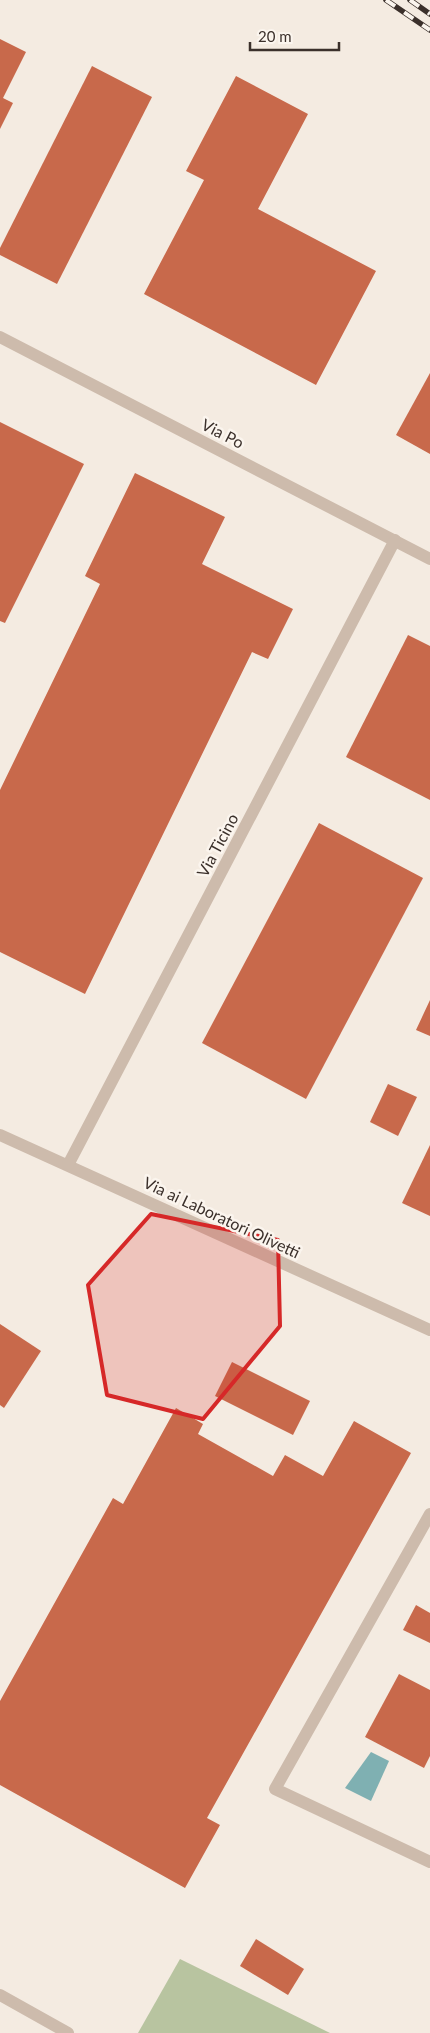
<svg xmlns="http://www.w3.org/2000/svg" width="430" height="2033" viewBox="0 0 430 2033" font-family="Lato,sans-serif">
<rect width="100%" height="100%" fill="#f4ebe1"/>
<polygon fill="#b8c4a0" points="180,1959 330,2033 138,2033"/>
<polygon fill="#7fb0b2" points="371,1752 389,1761 371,1801 345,1788"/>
<g fill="#c8694b">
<polygon points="0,39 26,52 3,98 13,103 0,129"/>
<polygon points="92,66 152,97 57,284 0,255 0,248"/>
<polygon points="236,76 308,114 258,209 376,271 316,385 144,294 204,180 186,171"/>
<polygon points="430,373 430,454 396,435"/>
<polygon points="0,422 84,464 5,623 0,621"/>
<polygon points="135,473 225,517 202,564 293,609 268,659 252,652 85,994 0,952 0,790 100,584 85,576"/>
<polygon points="408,635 430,646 430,800 346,757"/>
<polygon points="319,823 423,878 306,1099 202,1043"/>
<polygon points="430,1000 430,1036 416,1030"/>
<polygon points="388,1084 417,1097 398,1136 370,1122"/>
<polygon points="430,1145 430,1216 402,1203"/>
<polygon points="0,1324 41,1351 4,1408 0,1405"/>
<polygon points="232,1362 310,1401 293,1435 215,1396"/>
<polygon points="176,1408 203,1424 198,1434 273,1476 285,1455 323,1476 354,1421 411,1453 207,1818 220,1825 185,1888 0,1785 0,1701 113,1498 123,1504"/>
<polygon points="416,1605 430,1613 430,1643 403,1630"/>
<polygon points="399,1674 430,1690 430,1756 424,1768 365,1737"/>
<polygon points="256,1939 304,1969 288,1995 240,1966"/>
</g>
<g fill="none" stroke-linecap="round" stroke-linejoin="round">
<g stroke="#cdbbac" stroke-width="12">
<polyline points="0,337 430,559"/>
<polyline points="0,1135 430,1330"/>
<polyline points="68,1165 395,540"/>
<polyline points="430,1514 275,1789 430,1862"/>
</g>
<polyline stroke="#cdbbac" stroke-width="12" points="0,1995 68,2033"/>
<g stroke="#3b302b" stroke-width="5.5">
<g id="rail">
<polyline points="386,0 430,30"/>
<polyline points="410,0 430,14"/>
</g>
</g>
<use href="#rail" stroke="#fbf5ee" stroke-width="4" stroke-dasharray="11" stroke-linecap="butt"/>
</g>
<path fill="#d62828" fill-opacity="0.2" stroke="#d62828" stroke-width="4" stroke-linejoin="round" d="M151,1214L278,1240L280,1326L203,1419L107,1395L88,1285Z"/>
<g text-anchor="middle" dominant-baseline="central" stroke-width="5" stroke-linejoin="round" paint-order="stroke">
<g font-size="16" fill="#3b302b" stroke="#fbf5ee">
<text transform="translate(223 433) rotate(27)">Via Po</text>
<text transform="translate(217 845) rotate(-62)">Via Ticino</text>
<text transform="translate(222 1217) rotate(25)">Via ai Laboratori Olivetti</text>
</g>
</g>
<path d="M250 42v8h89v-8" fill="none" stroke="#3b302b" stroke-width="2.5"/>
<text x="258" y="42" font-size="15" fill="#3b302b" stroke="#fbf5ee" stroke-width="4" paint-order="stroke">20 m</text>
</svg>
